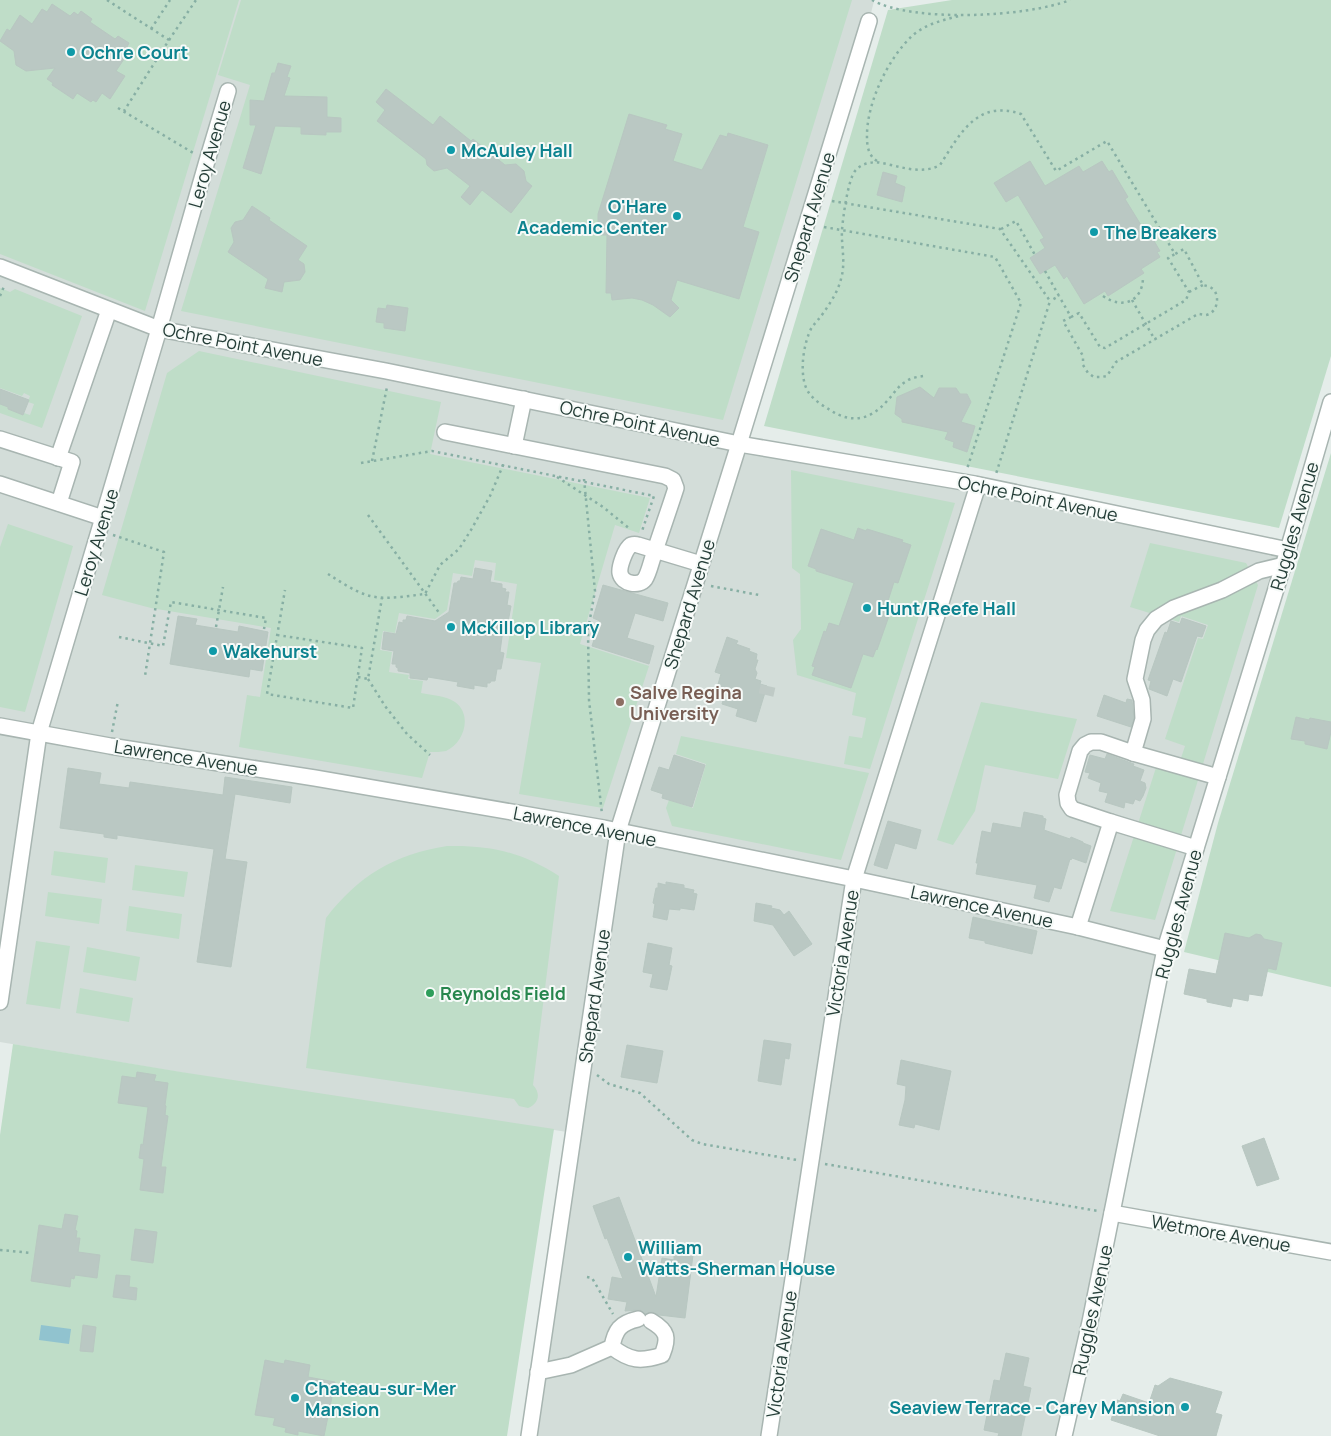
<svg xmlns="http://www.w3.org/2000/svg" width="1331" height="1436" viewBox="0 0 1331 1436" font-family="Manrope,sans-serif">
<rect width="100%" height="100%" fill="#e5edea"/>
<polygon fill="#d3ddd9" points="0,0 872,0 874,1 869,21 739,443 1288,550 1165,949 1064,1436 529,1436 574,1133 268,1087 0,1042"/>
<g fill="#bfddc8">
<polygon points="0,0 239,0 145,311 0,254"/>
<polygon points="241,0 852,0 723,420 181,311 250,85 218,75"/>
<polygon points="952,0 1331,0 1331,356 1279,528 764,426 888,10"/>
<polygon points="0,288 10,292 15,289 82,316 42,428 0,413 0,404 8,407 8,409 23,415 24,413 30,415 34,404 28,402 30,396 24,393 22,396 0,388"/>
<path d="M199,351L441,402L430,454L650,498L639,533L615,525L580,644L649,666L603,808L519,794L541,663L506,658L517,584L494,580L496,563L475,560L472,576L453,573L447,610L435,619L399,613L395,633L383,631L380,650L392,652L389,672L409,675L408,679L423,681L421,693C432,695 446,696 455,702C473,715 464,743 446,751C441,752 435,752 430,752L422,778L239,747L247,695L260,697L271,628L151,608L102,595L167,373Z"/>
<polygon points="1331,453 1331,987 1184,952 1218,823"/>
<polygon points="791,470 955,503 870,769 844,764 849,736 862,738 866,718 852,715 856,693 797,675 793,640 801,629 800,574 792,568"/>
<polygon points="8,524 73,546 25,712 0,707 0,547"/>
<polygon points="1150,543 1246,563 1258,585 1155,920 1110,911 1161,752 1181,758 1185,746 1165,739 1198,638 1203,639 1208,625 1181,616 1179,622 1130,607"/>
<polygon points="981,702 1077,719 1058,779 985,765 975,811 953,845 937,840"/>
<polygon points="681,736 869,773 841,860 672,826 666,808 669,800 693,808 706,764 676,754"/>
<path d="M447,846C491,845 521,852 559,876L533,1085C541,1093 539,1104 528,1108L519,1106L514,1099L306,1068L326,918C358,876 395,854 447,846Z"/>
<polygon points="54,851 108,858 105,883 51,875"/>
<polygon points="135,865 188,872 184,897 132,890"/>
<polygon points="48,892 102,899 99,924 45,916"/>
<polygon points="129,906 182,914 179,939 126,931"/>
<polygon points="36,941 70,946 60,1009 26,1004"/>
<polygon points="87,947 140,957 136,981 83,972"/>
<polygon points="80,988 133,998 129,1022 76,1013"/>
<polygon points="13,1044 181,1072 554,1129 507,1436 0,1436 0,1135"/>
</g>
<polygon fill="#91c3cf" points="41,1325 71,1329 69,1344 39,1340"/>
<g fill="#bac8c3" stroke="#b8c7c1">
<polygon points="52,4 70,16 74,12 78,15 81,11 92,19 90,22 115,39 118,36 129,43 127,47 130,50 116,71 125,76 110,99 102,93 96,102 93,100 91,102 77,93 73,99 52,85 53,83 47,79 55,68 26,71 16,65 14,51 0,41 7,29 10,31 20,15 32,24 42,9 47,12"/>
<polygon points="278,63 291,66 287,77 290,78 284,96 327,97 327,117 341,118 341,132 326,132 326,135 301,134 301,127 275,126 261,174 243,168 256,125 250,125 250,100 264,101 272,73 275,73"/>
<polygon points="386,89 433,125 440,116 471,141 473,139 505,165 516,164 524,171 526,181 532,186 511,213 482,190 470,205 461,197 470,186 447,168 434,171 427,165 426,159 377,121 385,110 376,102"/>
<polygon points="629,114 667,125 665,129 682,134 673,161 702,170 720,135 727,137 728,133 768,145 743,227 759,232 739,299 677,280 671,300 679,308 670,317 653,305 642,300 632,298 612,300 611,293 606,293 607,235 598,235 598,214"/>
<polygon points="1030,161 1045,186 1079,166 1083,172 1102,161 1109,172 1112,170 1128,197 1125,199 1141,225 1144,224 1160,251 1157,252 1160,257 1141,269 1144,273 1108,296 1105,291 1084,304 1067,276 1064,279 1055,265 1040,274 1030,258 1045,248 1040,240 1044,238 1018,195 1006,202 994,183"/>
<polygon points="883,172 897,176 895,183 905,187 902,202 877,195"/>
<polygon points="252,206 270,218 269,220 307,246 298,260 304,264 305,272 300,280 284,282 282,292 265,288 268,279 228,252 234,242 231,228 235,222 243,220"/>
<polygon points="387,305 408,308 405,331 384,328 384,323 376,322 378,308 386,309"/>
<polygon points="920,387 934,398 939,388 956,388 960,394 967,394 971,402 961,422 975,426 967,452 953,447 954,442 945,439 948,432 902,422 902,419 895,414 897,397"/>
<polygon points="0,389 29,400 23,415 8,409 8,407 0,404"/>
<polygon points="858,528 866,531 867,529 903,540 902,542 911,545 898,583 894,582 887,604 890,605 888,613 890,613 877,650 876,649 873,657 863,654 851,688 812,675 815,667 812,666 824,631 826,632 829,623 839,626 854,583 816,571 816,569 808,566 821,529 854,540"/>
<polygon points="475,568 492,571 490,582 502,584 502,588 506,589 505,592 509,592 507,605 511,606 508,622 504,622 500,652 504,653 501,669 497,669 495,681 491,681 490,683 487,683 487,687 474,685 474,689 457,686 458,682 428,677 427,680 410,678 410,673 398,671 398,668 396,667 396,664 392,664 394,651 382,649 384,632 396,634 399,622 403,623 403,620 406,620 407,616 435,621 449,612 454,583 457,583 458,581 460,581 461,577 473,579"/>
<polygon points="603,585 668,603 663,621 635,613 627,638 654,646 649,664 592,646 600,621 593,618"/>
<polygon points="178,616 197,619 195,625 238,632 239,626 268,632 262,671 250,669 249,677 170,664"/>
<polygon points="1182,618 1206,626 1202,637 1197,636 1181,682 1173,679 1167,696 1149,689 1151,681 1148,680 1165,632 1167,633 1171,621 1180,624"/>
<polygon points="727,637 738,641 736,644 750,649 749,651 757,654 756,660 758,660 755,669 757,673 755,679 761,681 760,684 767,686 756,722 736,716 738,709 722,704 725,694 716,691 721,674 715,672"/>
<polygon points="1104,695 1126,703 1127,699 1132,700 1134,718 1131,727 1097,716"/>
<polygon points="1296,717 1309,720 1310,718 1331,722 1331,732 1327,749 1305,744 1305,741 1291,739"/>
<polygon points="1107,754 1134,764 1133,766 1144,770 1140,781 1145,783 1146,788 1143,796 1140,801 1135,799 1133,804 1125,802 1124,808 1105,802 1108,793 1099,791 1101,783 1088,778 1090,773 1085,772 1090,755 1105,759"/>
<polygon points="674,755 705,765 692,807 662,798 663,794 651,790 659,767 669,770"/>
<polygon points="68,768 101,773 99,784 129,788 130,782 223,795 225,777 292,787 290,803 235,794 225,859 247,862 231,967 197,962 214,849 117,835 117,839 104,837 104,834 60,828"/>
<polygon points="1024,812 1043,816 1043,818 1046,819 1044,830 1070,839 1071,837 1083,842 1083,843 1091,846 1086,863 1072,858 1071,860 1070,859 1061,889 1054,887 1049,902 1034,898 1037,885 976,874 978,863 976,863 982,831 991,833 993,823 1021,828"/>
<polygon points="888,821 921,830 916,849 895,843 887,869 874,865"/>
<polygon points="666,882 684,885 684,888 694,890 693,893 697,894 694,910 680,908 680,910 669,909 667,920 653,917 655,904 653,903 656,888 658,888 658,883 666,885"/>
<polygon points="756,903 772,906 771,908 780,910 784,915 789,911 812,944 794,956 773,925 754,921"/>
<polygon points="973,917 1037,931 1032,954 985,943 985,941 969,938"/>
<polygon points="1225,933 1249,938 1256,934 1261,935 1264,939 1282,943 1276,970 1268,968 1262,996 1249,994 1248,1001 1233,998 1231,1007 1207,1002 1207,999 1184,994 1189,969 1216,974"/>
<polygon points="648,943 672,948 669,965 672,966 667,990 650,987 653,974 643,972"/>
<polygon points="764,1040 791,1044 789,1059 785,1058 781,1085 758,1081"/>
<polygon points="627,1045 663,1051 657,1083 621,1077"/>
<polygon points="901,1060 951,1071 939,1130 915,1124 914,1128 899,1125 905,1100 906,1086 897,1084"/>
<polygon points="137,1072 156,1075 154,1081 168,1083 165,1105 166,1106 165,1115 168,1116 161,1167 166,1167 163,1193 140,1190 144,1159 139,1158 141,1144 143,1145 148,1107 118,1103 122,1076 136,1078"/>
<polygon points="1264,1138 1279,1179 1257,1186 1242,1146"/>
<polygon points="619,1197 656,1297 662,1258 674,1260 674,1253 693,1255 685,1318 659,1315 652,1312 645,1314 640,1310 625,1311 627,1302 608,1299 612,1277 623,1279 607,1238 605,1239 593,1206"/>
<polygon points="65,1214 78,1216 75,1230 77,1231 76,1238 80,1238 78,1252 100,1255 97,1278 75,1275 74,1279 71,1278 70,1287 31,1281 39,1225 62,1229"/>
<polygon points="135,1229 157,1232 153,1263 131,1260"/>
<polygon points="116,1275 130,1276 129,1287 137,1288 136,1300 113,1297"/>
<polygon points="83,1325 96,1327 93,1352 80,1351"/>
<polygon points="1006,1353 1029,1358 1023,1386 1031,1388 1021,1436 998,1436 999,1433 984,1430 994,1380 1000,1381"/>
<polygon points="265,1360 284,1364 285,1360 310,1365 308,1377 335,1382 324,1436 298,1431 298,1435 285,1432 286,1428 273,1425 275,1418 255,1415"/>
<polygon points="1170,1378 1222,1392 1215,1413 1222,1415 1216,1436 1160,1436 1111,1420 1117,1400 1120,1401 1123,1394 1149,1403 1155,1385 1158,1386"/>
</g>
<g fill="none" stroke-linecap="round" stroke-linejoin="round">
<polyline stroke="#bfcac6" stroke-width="15" stroke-dasharray="15 8" stroke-linecap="butt" points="766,695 768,686"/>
<g stroke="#a8b5b1" stroke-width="18">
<g id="minor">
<polyline points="0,267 159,329 386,371 739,444 975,484 1288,550"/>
<path d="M445,432L665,476L673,480L676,488C669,510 661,532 654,554C651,562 649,573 645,579C639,587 622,584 620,573C619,567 625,549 631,545C634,544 635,544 638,545L701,564"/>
<polyline points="0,439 72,462 59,503"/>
<polyline points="514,446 524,399"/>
<polyline points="58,458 109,310"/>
<polyline points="0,484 103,518"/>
<polyline points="0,726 110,746 315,778 604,828 854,879 1078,927 1165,949"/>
<polyline points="1133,753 1143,719 1142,700 1135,679 1143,640 1147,630 1156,619 1174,608 1222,590 1259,571 1284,565"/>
<polyline points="1196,848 1111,822 1072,809 1068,803 1067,795 1080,751 1085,745 1091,742 1101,742 1133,753 1218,777"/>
<polyline points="1078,927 1111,822"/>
<polyline points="0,1002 39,733 159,329 207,161 228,91"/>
<polyline points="1112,1213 1331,1252"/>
<path d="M638,1319C620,1323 615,1330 612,1347C630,1361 641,1362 662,1355C669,1338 668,1331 651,1321"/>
<polyline points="538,1372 571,1365 612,1347"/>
<polyline points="529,1436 618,831 739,444 869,21"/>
<polyline points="769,1436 854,879 978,485"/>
<polyline points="1064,1436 1090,1322 1165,949 1288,550 1331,402"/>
</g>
</g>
<g stroke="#87afa4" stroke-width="2.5" stroke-dasharray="2.5 4" stroke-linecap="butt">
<polyline points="107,0 169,40 124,111"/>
<path d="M872,0C913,23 1027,17 1070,0"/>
<polyline points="151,29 170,0"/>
<polyline points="169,40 196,0"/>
<polyline points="118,108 195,154"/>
<path d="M877,161C869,156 867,147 867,138C866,104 888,58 913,35C926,24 943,20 959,16"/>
<polyline points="832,201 1000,229 1050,301 996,474"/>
<polyline points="824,227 995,257 1021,303 967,469"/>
<polyline points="1001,229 1016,221 1035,255"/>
<polyline points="1045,271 1059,296 1050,301"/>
<polyline points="1189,292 1203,285"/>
<polyline points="0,296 5,284"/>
<path d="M1103,296C1123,310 1143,301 1143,277"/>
<polyline points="1132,300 1155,340"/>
<polyline points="1071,317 1079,313 1100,347 1105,348 1186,300 1189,292 1168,258 1175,254"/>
<path d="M923,376C917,377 910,378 905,382C897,387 893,395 887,401C871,420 851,424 830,410C823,406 814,400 809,393C798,378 803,343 812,327C816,322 820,318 824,312C831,302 838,291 841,279C846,262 841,246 842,230C843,217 848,180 855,171C861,164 867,163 876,162C897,165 920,176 940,165C960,134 977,99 1021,114L1056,171L1107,141L1175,254L1184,249L1203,285C1207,286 1211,287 1214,290C1220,298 1217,313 1206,315C1204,315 1201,314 1198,314L1116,362L1107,376L1101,377H1094L1088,373L1083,365V356L1063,321L1071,317L1059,296"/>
<polyline points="372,461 387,387"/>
<polyline points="361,463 432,451 654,496 642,531"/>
<polyline points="557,477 603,507 630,529"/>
<polyline points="584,479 595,591 588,630 589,700 602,814"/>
<polyline points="368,515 440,614"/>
<polyline points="113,535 164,552 145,676"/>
<path d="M328,574C341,582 355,592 370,596C387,600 407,596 425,594L440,565L459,549L471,530L490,496L504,463"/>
<polyline points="711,586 759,595"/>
<polyline points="216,627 223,587"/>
<polyline points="277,635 362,648 353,708 267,694 285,590"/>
<polyline points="119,637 163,646 171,602 266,618 264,629"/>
<polyline points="358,677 368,679 382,598"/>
<polyline points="368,679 385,706 407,734 430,755"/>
<polyline points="112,732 118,701"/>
<polyline points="597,1075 609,1084 640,1093 692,1140 702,1144 797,1160"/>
<polyline points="825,1164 1098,1211"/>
<polyline points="0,1250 32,1253"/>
<polyline points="587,1277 592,1278 613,1314"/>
</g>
<use href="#minor" stroke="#fff" stroke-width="15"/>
</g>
<g fill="#0f9aa8" stroke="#f6faf8" stroke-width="2">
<circle cx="71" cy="52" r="5"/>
<circle cx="451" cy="150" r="5"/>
<circle cx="677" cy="216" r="5"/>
<circle cx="1094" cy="232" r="5"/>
<circle cx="867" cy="608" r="5"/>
<circle cx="451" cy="627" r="5"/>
<circle cx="213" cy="651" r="5"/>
<circle cx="628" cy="1257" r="5"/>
<circle cx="295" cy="1398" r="5"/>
<circle cx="1185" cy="1407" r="5"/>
</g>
<circle fill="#8d6e63" stroke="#f6faf8" stroke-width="2" cx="620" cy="702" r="5"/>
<circle fill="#2e9e5b" stroke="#f6faf8" stroke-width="2" cx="430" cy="993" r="5"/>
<g text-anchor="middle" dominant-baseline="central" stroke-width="4" stroke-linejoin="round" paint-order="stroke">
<g font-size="18" font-weight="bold" fill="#0d838f" stroke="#f6faf8" text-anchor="start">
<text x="81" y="52">Ochre Court</text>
<text x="461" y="150">McAuley Hall</text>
<text x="667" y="206" text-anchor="end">O'Hare<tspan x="667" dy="21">Academic Center</tspan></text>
<text x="1104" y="232">The Breakers</text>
<text x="877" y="608">Hunt/Reefe Hall</text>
<text x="461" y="627">McKillop Library</text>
<text x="223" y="651">Wakehurst</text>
<text x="638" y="1247">William<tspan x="638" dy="21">Watts-Sherman House</tspan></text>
<text x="305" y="1388">Chateau-sur-Mer<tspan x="305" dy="21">Mansion</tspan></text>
<text x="1175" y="1407" text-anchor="end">Seaview Terrace - Carey Mansion</text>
</g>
<g font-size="18" fill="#253e38" stroke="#f6faf8">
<text transform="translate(209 154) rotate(-74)">Leroy Avenue</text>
<text transform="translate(809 217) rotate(-73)">Shepard Avenue</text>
<text transform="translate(243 344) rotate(11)">Ochre Point Avenue</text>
<text transform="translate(640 423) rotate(12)">Ochre Point Avenue</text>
<text transform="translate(1038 498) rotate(12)">Ochre Point Avenue</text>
<text transform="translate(1294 526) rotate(-74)">Ruggles Avenue</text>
<text transform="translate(96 542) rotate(-73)">Leroy Avenue</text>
<text transform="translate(689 604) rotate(-73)">Shepard Avenue</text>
<text transform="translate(186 757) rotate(9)">Lawrence Avenue</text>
<text transform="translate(585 826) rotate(11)">Lawrence Avenue</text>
<text transform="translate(982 906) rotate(12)">Lawrence Avenue</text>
<text transform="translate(1178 914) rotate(-75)">Ruggles Avenue</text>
<text transform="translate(842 953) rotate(-81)">Victoria Avenue</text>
<text transform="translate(594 996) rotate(-82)">Shepard Avenue</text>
<text transform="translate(1221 1233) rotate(10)">Wetmore Avenue</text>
<text transform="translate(1092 1310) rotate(-78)">Ruggles Avenue</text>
<text transform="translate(781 1354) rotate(-82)">Victoria Avenue</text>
</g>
<g font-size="18" font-weight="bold" fill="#785e54" stroke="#f6faf8" text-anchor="start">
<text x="630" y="692">Salve Regina<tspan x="630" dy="21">University</tspan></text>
</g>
<g font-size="18" font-weight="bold" fill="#27864d" stroke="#f6faf8" text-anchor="start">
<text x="440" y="993">Reynolds Field</text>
</g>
</g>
</svg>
